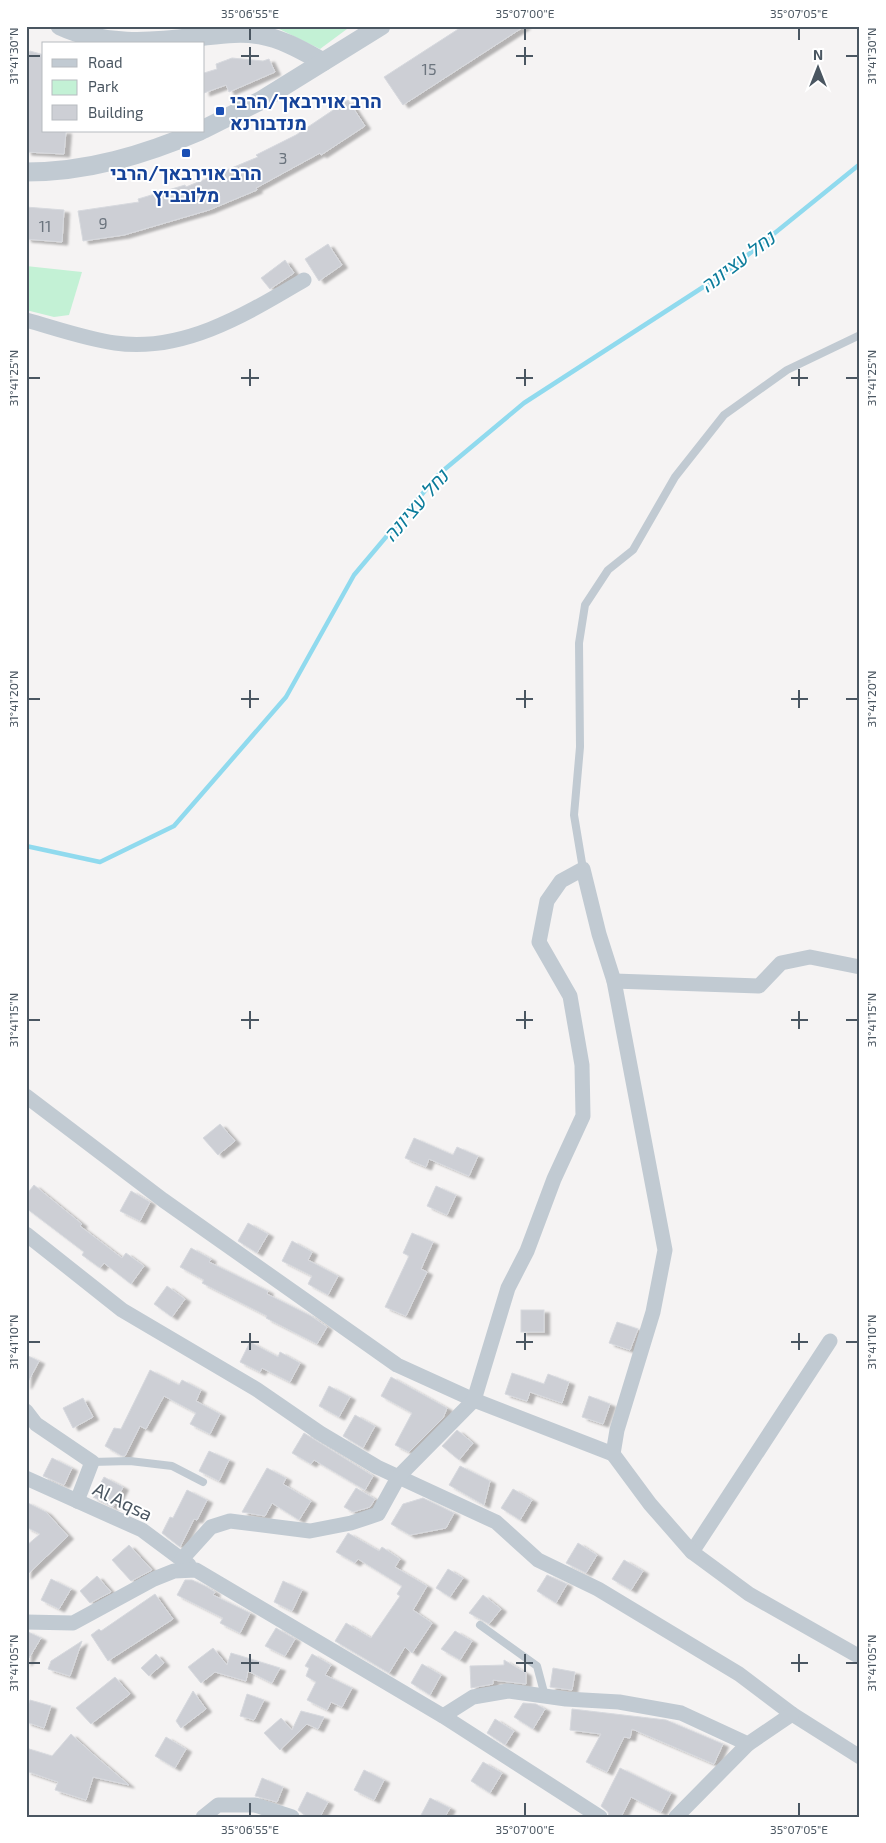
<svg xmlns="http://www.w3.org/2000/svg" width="886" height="1843" viewBox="0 0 886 1843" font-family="'Exo 2',Heebo,sans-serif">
<defs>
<filter id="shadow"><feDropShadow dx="5.5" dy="3" stdDeviation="1" flood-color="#0004"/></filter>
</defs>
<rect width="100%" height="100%" fill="#f5f3f3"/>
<g fill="#c3f1d5">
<polygon points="273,26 351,26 320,49"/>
<polygon points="26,266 82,272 69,315 54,317 26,310"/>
</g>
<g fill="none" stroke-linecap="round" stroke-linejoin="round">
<polyline stroke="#90daee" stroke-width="4.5" points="26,846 100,862 174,826 286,697 354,575 439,474 524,403 728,271 860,164"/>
</g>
<g fill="#cdcfd5" stroke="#d7d9de" filter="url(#shadow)">
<polygon points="463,26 525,26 403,105 384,77"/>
<polygon points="30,51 44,55 44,131 66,131 64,154 26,152 26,67"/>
<polygon points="232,58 263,61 269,59 275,72 229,92 226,85 204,93 204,73 217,69 216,64"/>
<polygon points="348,100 365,126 321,155 320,153 256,188 257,190 209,210 124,235 83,241 78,211 139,202 138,199 185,185 186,187 258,157 256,155 296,135"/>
<polygon points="26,207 64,210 62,242 26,239"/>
<polygon points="328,244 342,265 319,281 305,259"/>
<polygon points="285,260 294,273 270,289 261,278"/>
<polygon points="220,1124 235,1141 218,1155 203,1138"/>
<polygon points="414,1138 453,1155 457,1147 478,1156 469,1176 429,1159 426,1167 405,1158"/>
<polygon points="34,1185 82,1224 80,1226 122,1258 126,1253 144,1266 131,1284 104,1263 100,1268 82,1255 84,1252 26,1208 26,1195"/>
<polygon points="436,1186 456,1195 447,1215 427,1206"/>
<polygon points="131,1191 150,1202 140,1221 120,1211"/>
<polygon points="248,1223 268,1234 257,1253 238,1241"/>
<polygon points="412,1233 433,1242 421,1269 427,1272 406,1316 385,1307 409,1256 403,1253"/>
<polygon points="292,1241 312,1252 308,1260 338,1276 328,1295 308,1284 312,1276 282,1261"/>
<polygon points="191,1248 211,1259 209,1262 268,1291 267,1294 311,1316 327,1327 317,1344 266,1318 267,1316 202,1283 204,1280 180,1267"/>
<polygon points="167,1286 185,1299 172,1317 154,1304"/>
<rect x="521" y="1310" width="23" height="22"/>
<polygon points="617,1322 638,1329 630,1350 609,1343"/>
<polygon points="250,1342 278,1357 280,1352 300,1363 290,1382 262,1368 260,1372 240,1362"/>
<polygon points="26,1355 39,1361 26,1386"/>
<polygon points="150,1370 179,1385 182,1380 201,1390 196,1401 220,1414 210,1434 190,1424 196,1413 164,1396 146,1429 140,1426 125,1456 122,1456 105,1446 114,1428 121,1429"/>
<polygon points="512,1373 544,1384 548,1374 569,1382 562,1403 530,1392 527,1401 505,1394"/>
<polygon points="391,1377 447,1408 443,1418 409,1452 395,1445 412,1413 381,1396"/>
<polygon points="329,1386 350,1397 339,1417 319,1406"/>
<polygon points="589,1396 610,1404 603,1424 582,1417"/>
<polygon points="83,1398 93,1417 73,1428 63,1408"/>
<polygon points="355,1415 375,1426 363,1448 343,1436"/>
<polygon points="457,1430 473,1443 459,1460 442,1446"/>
<polygon points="304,1433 373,1476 365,1490 314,1460 311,1464 292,1453"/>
<polygon points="209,1451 229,1460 219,1481 199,1471"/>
<polygon points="52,1458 72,1468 64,1485 43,1476"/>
<polygon points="460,1466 490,1481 484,1505 449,1485"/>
<polygon points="267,1468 286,1478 283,1484 311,1501 299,1520 272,1503 265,1516 242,1512"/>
<polygon points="104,1477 123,1487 113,1507 93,1497"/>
<polygon points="356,1488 375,1499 370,1507 353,1512 344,1507"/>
<polygon points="513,1489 532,1500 520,1520 501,1508"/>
<polygon points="187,1490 207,1500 197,1520 194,1519 180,1547 162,1533 170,1517 173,1518"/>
<polygon points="423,1498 454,1513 446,1528 410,1535 391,1524 403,1504"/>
<polygon points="26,1502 46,1512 68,1536 26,1576 26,1546 40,1534 26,1527"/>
<polygon points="348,1533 379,1551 382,1547 400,1559 395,1567 427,1586 413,1610 432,1623 412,1653 405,1647 389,1673 335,1641 346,1623 371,1638 400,1596 397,1594 402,1586 358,1559 355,1563 336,1552"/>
<polygon points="578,1543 597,1555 586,1573 566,1563"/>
<polygon points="129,1545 152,1570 131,1581 112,1560"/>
<polygon points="624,1560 643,1571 631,1590 612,1579"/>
<polygon points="448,1569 463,1578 450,1597 436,1588"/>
<polygon points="547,1575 567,1584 556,1603 537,1591"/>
<polygon points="97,1576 111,1592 90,1603 80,1591"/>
<polygon points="51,1579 71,1589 59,1609 41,1600"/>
<polygon points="185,1580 192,1580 205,1586 215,1592 213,1595 250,1613 240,1633 220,1623 223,1618 177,1595"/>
<polygon points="283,1581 302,1590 292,1611 274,1602"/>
<polygon points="155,1594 173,1619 108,1661 91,1635 99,1629 101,1631"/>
<polygon points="483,1595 501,1609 489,1624 469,1613"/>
<polygon points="276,1628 295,1639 285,1656 265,1646"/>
<polygon points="26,1631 41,1638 26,1663"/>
<polygon points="455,1631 472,1641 460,1660 441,1649"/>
<polygon points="82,1641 70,1676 48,1669 51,1661"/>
<polygon points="213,1648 227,1665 231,1653 280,1668 272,1683 248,1671 246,1681 215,1672 201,1683 188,1667"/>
<polygon points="156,1654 164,1663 149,1676 141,1668"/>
<polygon points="312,1654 331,1665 325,1675 352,1688 342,1707 331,1702 327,1710 307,1700 316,1682 306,1676 309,1668 305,1666"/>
<polygon points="504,1660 526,1673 526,1684 493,1680 493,1684 471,1688 470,1666 504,1665"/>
<polygon points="422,1664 441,1675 430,1695 411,1683"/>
<polygon points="553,1668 575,1672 572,1690 550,1687"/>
<polygon points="115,1677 130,1694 91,1724 76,1708"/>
<polygon points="193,1691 206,1709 181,1728 176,1721"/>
<polygon points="247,1694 264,1700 254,1720 240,1716"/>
<polygon points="30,1700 51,1706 44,1728 26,1722 26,1711"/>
<polygon points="523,1703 536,1704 545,1709 533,1729 514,1717"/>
<polygon points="572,1709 666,1720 723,1744 714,1764 632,1729 630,1738 624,1737 607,1772 586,1762 601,1734 570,1730"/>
<polygon points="301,1711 324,1717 318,1729 307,1724 280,1750 264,1733 281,1718 292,1730"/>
<polygon points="495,1719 514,1731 505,1745 487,1733"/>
<polygon points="71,1734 94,1755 129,1785 93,1777 86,1800 55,1790 58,1782 26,1771 26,1748 52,1756"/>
<polygon points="166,1737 186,1749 175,1768 155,1756"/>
<polygon points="483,1762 502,1773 490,1793 471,1781"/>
<polygon points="620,1768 671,1793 661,1812 631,1797 621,1817 609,1817 608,1812 601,1806"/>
<polygon points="364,1770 384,1780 374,1800 354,1790"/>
<polygon points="262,1778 283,1787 277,1802 255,1796"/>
<polygon points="307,1792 328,1802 320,1817 307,1817 298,1810"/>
<polygon points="430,1798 450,1808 445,1817 420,1817"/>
</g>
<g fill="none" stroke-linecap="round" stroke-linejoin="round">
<g stroke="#c1cad2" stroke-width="8">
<polyline points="583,869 574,815 580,747 579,643 585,605 608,570 633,550 675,477 724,415 787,370 860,335"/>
<polyline points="92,1462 130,1461 172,1466 203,1482"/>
<polyline points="480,1625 537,1666 545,1696"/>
</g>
<g stroke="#c1cad2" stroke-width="15">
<path d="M26,320C55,328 86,339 115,343C184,353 248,313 304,280"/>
<polyline points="614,981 759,986 781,963 810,957 860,967"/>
<polyline points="26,1096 163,1200 397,1365 474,1400 613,1454"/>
<polyline points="26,1234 122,1310 256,1389 320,1433 377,1467 496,1522 538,1560 598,1589 739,1674 792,1714 860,1757"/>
<polyline points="26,1411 36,1424 92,1462 77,1501"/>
<polyline points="26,1478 142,1530 189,1565"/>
<polyline points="692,1552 830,1341"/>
<polyline points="182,1559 211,1527 230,1521 310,1531 351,1523 378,1514 399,1476 474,1400 508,1288 527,1251 554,1179 583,1116 582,1065 570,996 539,942 547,901 561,881 583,869 599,934 614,981 665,1250 653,1312 617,1430 613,1454 650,1504 692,1552 749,1594 860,1657"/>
<polyline points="26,1622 73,1623 154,1579 174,1571 196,1570 443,1716 600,1817"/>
<polyline points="443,1716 473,1697 508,1691 566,1699 619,1702 681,1713 748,1744 792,1714"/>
<polyline points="203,1817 218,1805 255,1805 292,1817"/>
<polyline points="676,1817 748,1744"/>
</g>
<g stroke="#c1cad2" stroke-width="19">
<path d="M60,26C103,46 150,43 195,37C216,35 240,31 260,35C283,39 303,51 323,62"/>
<polyline points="204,129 260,101 381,26"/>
<path d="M26,172C87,172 144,155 200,131"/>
</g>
</g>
<path fill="none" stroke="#4a5661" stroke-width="2" d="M250,28V40M525,28V40M799,28V40M250,47V65M525,47V65M28,56H40M241,56H259M516,56H533M846,56H858M250,369V386M525,369V386M799,369V386M28,378H40M241,378H259M516,378H533M791,378H808M846,378H858M250,690V708M525,690V708M799,690V708M28,699H40M241,699H259M516,699H533M791,699H808M846,699H858M250,1011V1029M525,1011V1029M799,1011V1029M28,1020H40M241,1020H259M516,1020H533M791,1020H808M846,1020H858M250,1333V1350M525,1333V1350M799,1333V1350M28,1342H40M241,1342H259M516,1342H533M791,1342H808M846,1342H858M250,1654V1672M525,1654V1672M799,1654V1672M28,1663H40M241,1663H259M516,1663H533M791,1663H808M846,1663H858M250,1803V1816M525,1803V1816M799,1803V1816"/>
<g fill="#1a4fb4" stroke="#fff" stroke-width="2">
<rect x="215" y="106" width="10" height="10" rx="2.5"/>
<rect x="181" y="148" width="10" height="10" rx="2.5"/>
</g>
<g text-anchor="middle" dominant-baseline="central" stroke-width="4" stroke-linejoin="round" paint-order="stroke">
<g font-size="16" fill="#6b747e">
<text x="429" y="68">15</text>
<text x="283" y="157">3</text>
<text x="103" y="222">9</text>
<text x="45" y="225">11</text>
</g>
<g font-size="19" font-weight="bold" fill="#164399" stroke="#fff" text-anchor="start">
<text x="230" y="100">הרב אוירבאך/הרבי<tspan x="230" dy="22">מנדבורנא</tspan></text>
<text x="186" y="172" text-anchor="middle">הרב אוירבאך/הרבי<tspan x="186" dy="22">מלובביץ</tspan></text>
</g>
<g font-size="19" fill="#4a5661" stroke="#fff">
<text transform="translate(123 1501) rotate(26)">Al Aqsa</text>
</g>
<g font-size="20" font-style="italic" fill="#0c7c9b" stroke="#fff">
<text transform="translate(737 261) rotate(-37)">נחל עציונה</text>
<text transform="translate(415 505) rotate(-49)">נחל עציונה</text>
</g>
</g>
<rect width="886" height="1843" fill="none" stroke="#ffffff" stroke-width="55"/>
<rect x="42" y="42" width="162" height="90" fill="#ffffff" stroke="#b7bbc0"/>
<rect x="52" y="59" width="25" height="8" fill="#c1cad2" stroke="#b7bbc0"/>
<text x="88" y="68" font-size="15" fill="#4a5661">Road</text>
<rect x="52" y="80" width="25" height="15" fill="#c3f1d5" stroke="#b7bbc0"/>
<text x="88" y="92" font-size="15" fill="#4a5661">Park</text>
<rect x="52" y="105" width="25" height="15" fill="#cdcfd5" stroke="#b7bbc0"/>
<text x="88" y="118" font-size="15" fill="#4a5661">Building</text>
<g transform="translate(818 68)" stroke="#ffffff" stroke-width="4" paint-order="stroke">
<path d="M0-4L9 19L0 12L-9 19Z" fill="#4a5661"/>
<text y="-8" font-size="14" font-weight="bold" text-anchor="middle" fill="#4a5661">N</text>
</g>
<rect x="28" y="28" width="830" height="1788" fill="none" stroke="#4a5661" stroke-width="2"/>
<g font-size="12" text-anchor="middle" fill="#4a5661">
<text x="250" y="18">35°06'55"E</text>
<text x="525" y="18">35°07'00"E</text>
<text x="799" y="18">35°07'05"E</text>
<text transform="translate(14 56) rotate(-90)" y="4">31°41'30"N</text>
<text transform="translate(872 56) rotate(-90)" y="4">31°41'30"N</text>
<text transform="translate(14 378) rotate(-90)" y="4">31°41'25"N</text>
<text transform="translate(872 378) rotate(-90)" y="4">31°41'25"N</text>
<text transform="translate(14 699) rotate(-90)" y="4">31°41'20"N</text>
<text transform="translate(872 699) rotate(-90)" y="4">31°41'20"N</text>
<text transform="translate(14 1020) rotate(-90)" y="4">31°41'15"N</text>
<text transform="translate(872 1020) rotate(-90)" y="4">31°41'15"N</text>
<text transform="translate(14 1342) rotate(-90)" y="4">31°41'10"N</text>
<text transform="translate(872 1342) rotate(-90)" y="4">31°41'10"N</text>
<text transform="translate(14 1663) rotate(-90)" y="4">31°41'05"N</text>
<text transform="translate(872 1663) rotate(-90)" y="4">31°41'05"N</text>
<text x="250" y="1834">35°06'55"E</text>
<text x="525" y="1834">35°07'00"E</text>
<text x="799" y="1834">35°07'05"E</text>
</g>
</svg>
